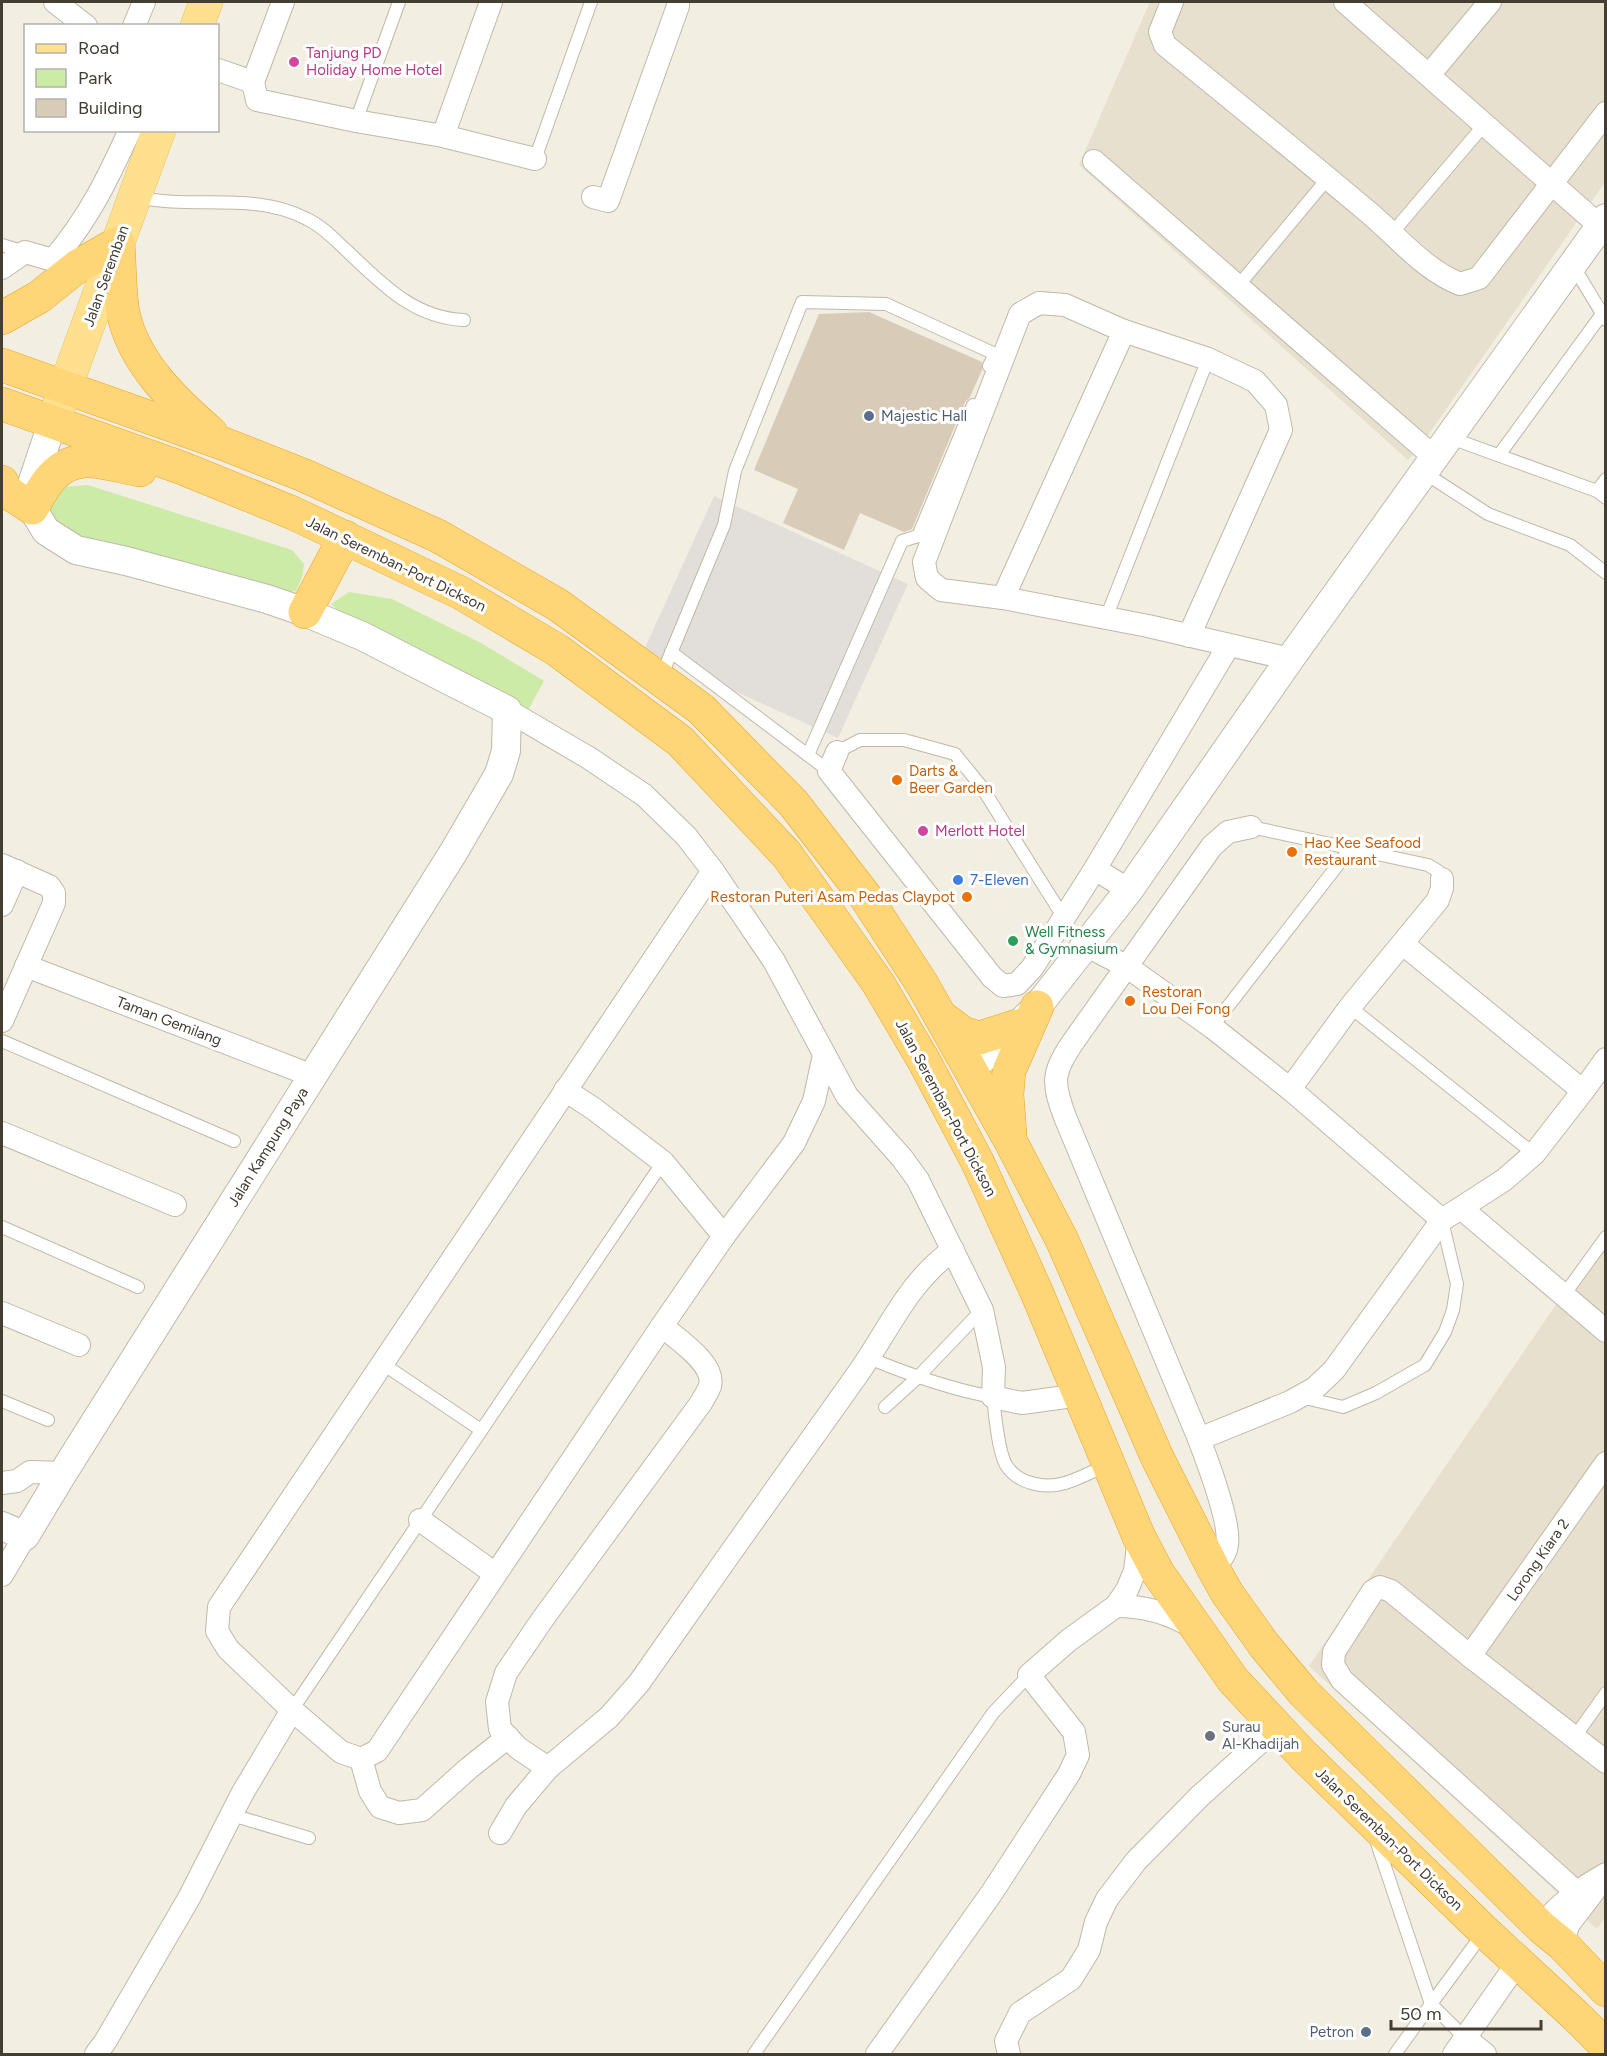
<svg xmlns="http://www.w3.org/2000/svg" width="1607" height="2056" viewBox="0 0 1607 2056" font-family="Figtree,sans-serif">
<rect width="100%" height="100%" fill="#f2eee2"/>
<g fill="#e7e0cf">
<polygon points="1150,2 1605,2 1605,182 1421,445 1408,460 1079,165"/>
<polygon points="1605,1239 1606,1916 1597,1929 1309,1666 1559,1300"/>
</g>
<g fill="#cbeba7">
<polygon points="88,485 292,550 304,564 302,577 296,591 273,594 69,538 45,518 62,487"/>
<polygon points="349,592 392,599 481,643 544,681 528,710 354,624 331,604"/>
</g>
<polygon fill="#e2dfdb" points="714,496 908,584 838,738 644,650"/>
<polygon fill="#d8ccb9" points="869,312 982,362 982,370 970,397 965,402 912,529 904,532 860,513 844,550 783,523 798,489 754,470 819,314"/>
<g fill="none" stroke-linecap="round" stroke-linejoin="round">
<g stroke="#c1b8a7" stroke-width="14">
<g id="service">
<polyline points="356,121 399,2"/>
<polyline points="535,159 591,2"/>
<path d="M137,197C193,210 254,191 307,219C322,226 334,239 346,250C381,283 413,318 464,320"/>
<polyline points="1393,232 1484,125"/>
<polyline points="2,245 25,252"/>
<polyline points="1572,264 1606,320"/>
<polyline points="1238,286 1328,178"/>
<polyline points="1448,437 1597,491 1606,498"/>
<polyline points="1499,455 1602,314"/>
<polyline points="1423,472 1488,514 1570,545 1606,573"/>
<polyline points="1597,491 1606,479"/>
<polyline points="918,536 973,405"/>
<polyline points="1106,618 1208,359"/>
<polyline points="671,652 829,771"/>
<polyline points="661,677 724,525 735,471 802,302 886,304 995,354 989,366"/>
<polyline points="837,752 860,740 904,740 955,754 981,786 1064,918"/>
<polyline points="808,755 902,541 918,536 924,537"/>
<polyline points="1251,827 1428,865 1438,871 1442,879"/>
<polyline points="1350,1007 1534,1154"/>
<polyline points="1212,1027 1351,848"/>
<polyline points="2,1041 234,1141"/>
<polyline points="2,1227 138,1287"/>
<polyline points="1564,1295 1606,1237"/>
<path d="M869,1358C910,1375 949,1389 993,1397C995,1414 998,1451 1006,1465C1018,1484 1045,1489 1065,1483C1079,1479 1093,1471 1108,1465"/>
<polyline points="383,1364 481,1430"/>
<polyline points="1301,1397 1343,1407 1376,1393 1425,1365 1445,1332 1453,1310 1457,1284 1442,1221"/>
<polyline points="2,1401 48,1420"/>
<polyline points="885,1407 917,1378 982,1310"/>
<polyline points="292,1710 663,1162"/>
<polyline points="1574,1738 1606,1693"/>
<polyline points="232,1815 309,1838"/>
<polyline points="1376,1840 1431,2004 1395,2054"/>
<polyline points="1465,2038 1431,2004 1484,1932"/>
<polyline points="754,2054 993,1713 1029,1675"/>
</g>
</g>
<g stroke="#c1b8a7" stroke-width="24">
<g id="minor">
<polyline points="55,2 86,26"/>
<polyline points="283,2 253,82 257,100 356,121 443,136 535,159"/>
<path d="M1172,2L1160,32L1165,45C1233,100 1300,155 1367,211C1397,236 1424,270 1460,284L1479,278L1606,113"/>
<polyline points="1345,2 1600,226"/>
<polyline points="134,26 144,2"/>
<polyline points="218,70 253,82"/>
<polyline points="1429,75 1490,2"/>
<polyline points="443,136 491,2"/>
<polyline points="1094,161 1434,457"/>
<polyline points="593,197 608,201 678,6 678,2"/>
<path d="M2,268L25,252L53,260C89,218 107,180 130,130"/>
<polyline points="1124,331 1065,305 1039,303 1020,314 924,562 927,578 941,590 1003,598 1148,626 1290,659"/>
<polyline points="1003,598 1124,331 1208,359 1255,381 1276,405 1281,430 1189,636"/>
<polyline points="507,710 589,758 644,795 686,836 713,871 774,961 847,1096 902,1158 918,1180 982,1310 994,1367 993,1397 1022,1403 1080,1395"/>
<polyline points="837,752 829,771 992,977 1003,986 1017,984 1032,968 1095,869 1229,645"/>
<polyline points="2,865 49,886 54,893 54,903 2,1021"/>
<polyline points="1095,869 1129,890"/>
<polyline points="713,871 219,1607 217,1631 228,1649 292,1710 341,1752 361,1759 377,1751 662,1326 724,1236 794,1143 814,1101 824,1055"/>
<polyline points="2,905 17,871"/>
<polyline points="1403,944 1583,1091"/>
<polyline points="1085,945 1126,966 1212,1027 1290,1089 1442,1220"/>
<polyline points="26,966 313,1076"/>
<polyline points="1290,1089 1350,1007 1438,900 1442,888 1442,879"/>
<polyline points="565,1090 594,1109 663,1162 724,1236"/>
<polyline points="2,1133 175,1205"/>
<polyline points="1461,1208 1606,1331"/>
<polyline points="2,1313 79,1345"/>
<polyline points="1199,1439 1290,1402 1315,1388 1334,1370 1442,1220 1504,1180 1534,1154 1583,1091 1606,1059"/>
<polyline points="2,1483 17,1481 30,1472 63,1473"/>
<polyline points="420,1520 494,1573"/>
<path d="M1213,1568C1220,1560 1226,1555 1227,1544C1231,1524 1207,1460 1199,1439L1065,1117C1052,1082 1052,1073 1073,1042L1212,846L1228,832L1251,827"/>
<polyline points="2,1575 25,1536"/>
<path d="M1116,1606C1144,1606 1168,1612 1192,1627"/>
<polyline points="1470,1656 1606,1463"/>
<polyline points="361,1759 370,1791 380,1807 399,1813 422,1810 469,1768 508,1737"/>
<path d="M548,1768L518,1748L500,1729L497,1702L506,1673L542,1620L701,1403C704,1397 708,1392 710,1386C716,1364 677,1339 662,1326"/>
<path d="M500,1833L516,1806L548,1768L609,1717L639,1683C711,1580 784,1477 857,1375C889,1330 907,1283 953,1250"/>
<polyline points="1586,1901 1342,1680 1333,1665 1334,1652 1373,1591 1380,1587 1391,1591 1470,1656 1606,1762"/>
<path d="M1541,1927C1559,1903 1580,1889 1606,1874"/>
<polyline points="1563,1945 1568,1925 1594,1891"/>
<polyline points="1465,2038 1485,2054"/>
<polyline points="96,2054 105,2042 189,1898 242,1794 292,1710"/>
<polyline points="877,2054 991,1894 1069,1774 1078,1755 1074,1732 1029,1675 1069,1640 1116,1606 1127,1590 1135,1571 1139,1537"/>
<polyline points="1009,2054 1006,2041 1020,2013 1071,1979 1089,1950 1096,1922 1107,1899 1136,1861 1200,1796 1277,1727"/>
<polyline points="1454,2054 1518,1962"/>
</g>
</g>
<g stroke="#c1b8a7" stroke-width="30">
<g id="tertiary">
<polyline points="970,1071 1037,1007 1129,890 1290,659 1606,218"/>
<polyline points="2,1526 25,1536 63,1473 453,853 499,774 506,751 507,710 362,636 305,612 267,599 126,561 76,550 46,531 32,508 32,484 53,421"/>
</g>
</g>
<g stroke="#ecc156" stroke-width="34">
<g id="primary">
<polyline points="197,26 206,2"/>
<polyline points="53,421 159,130"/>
</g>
</g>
<g stroke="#e9a325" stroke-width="34">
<g id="trunk">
<path d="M2,318L39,297L78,266L118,243C120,265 119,290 123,312C133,362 174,401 211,433"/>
<polyline points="2,365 224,444 303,475 438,536 558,605 701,709 794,804 865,896 922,984 1011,1142 1062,1240 1157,1457 1213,1568 1227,1593 1264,1645 1304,1693 1541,1927 1563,1945 1606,1990"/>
<polyline points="2,404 182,468 293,513 461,593 557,650 680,741 787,855 878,983 924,1061 978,1163 1037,1293 1139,1537 1158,1573 1233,1680 1303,1755 1484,1931 1577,2017 1606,2046"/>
<path d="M2,482L6,491L32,508C38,498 44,485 52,477C77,449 109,465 140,470"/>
<polyline points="305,612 345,537"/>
<polyline points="940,1016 963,1033 979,1038 1017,1026"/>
<polyline points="1010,1134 1007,1094 1009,1071 1037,1007"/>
</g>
</g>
<use href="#service" stroke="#fff" stroke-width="12"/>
<use href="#minor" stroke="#fff" stroke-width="22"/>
<use href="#tertiary" stroke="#fff" stroke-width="28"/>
<use href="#primary" stroke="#ffe08e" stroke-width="33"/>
<use href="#trunk" stroke="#ffd677" stroke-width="33"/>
</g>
<g fill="#d1479c" stroke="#fff" stroke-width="2">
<circle cx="294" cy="62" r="6"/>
<circle cx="923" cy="831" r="6"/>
</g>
<g fill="#5c6f8a" stroke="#fff" stroke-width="2">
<circle cx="869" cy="416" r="6"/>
<circle cx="1366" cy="2032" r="6"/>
</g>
<g fill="#e8710a" stroke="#fff" stroke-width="2">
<circle cx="897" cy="780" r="6"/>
<circle cx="1292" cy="852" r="6"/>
<circle cx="967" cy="897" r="6"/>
<circle cx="1130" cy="1001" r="6"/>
</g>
<circle fill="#3f7fe0" stroke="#fff" stroke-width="2" cx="958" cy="880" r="6"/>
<circle fill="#2e9e5b" stroke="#fff" stroke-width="2" cx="1013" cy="941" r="6"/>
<circle fill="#6b7280" stroke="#fff" stroke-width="2" cx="1210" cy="1736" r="6"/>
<g text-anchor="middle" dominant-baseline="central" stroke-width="6" stroke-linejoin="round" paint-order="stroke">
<g font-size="15" fill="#b23c85" stroke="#fff" text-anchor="start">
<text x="306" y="53">Tanjung PD<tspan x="306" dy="17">Holiday Home Hotel</tspan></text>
<text x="935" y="831">Merlott Hotel</text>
</g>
<g font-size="15" fill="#443d32" stroke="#fff">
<text transform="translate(106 276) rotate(-70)">Jalan Seremban</text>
<text transform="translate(396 564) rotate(26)">Jalan Seremban-Port Dickson</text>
<text transform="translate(169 1021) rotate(21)">Taman Gemilang</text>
<text transform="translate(946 1108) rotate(62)">Jalan Seremban-Port Dickson</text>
<text transform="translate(268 1147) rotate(-58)">Jalan Kampung Paya</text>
<text transform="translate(1538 1560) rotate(-55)">Lorong Kiara 2</text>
<text transform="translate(1389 1839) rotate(44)">Jalan Seremban-Port Dickson</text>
</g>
<g font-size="15" fill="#4e5e75" stroke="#fff" text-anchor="start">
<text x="881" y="416">Majestic Hall</text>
<text x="1354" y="2032" text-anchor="end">Petron</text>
</g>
<g font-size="15" fill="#c56008" stroke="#fff" text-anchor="start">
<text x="909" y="771">Darts &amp;<tspan x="909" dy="17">Beer Garden</tspan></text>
<text x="1304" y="843">Hao Kee Seafood<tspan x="1304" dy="17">Restaurant</tspan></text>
<text x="955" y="897" text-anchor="end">Restoran Puteri Asam Pedas Claypot</text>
<text x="1142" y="992">Restoran<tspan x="1142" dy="17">Lou Dei Fong</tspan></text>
</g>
<g font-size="15" fill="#366cbe" stroke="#fff" text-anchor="start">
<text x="970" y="880">7-Eleven</text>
</g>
<g font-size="15" fill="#27864d" stroke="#fff" text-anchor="start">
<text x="1025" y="932">Well Fitness<tspan x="1025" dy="17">&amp; Gymnasium</tspan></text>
</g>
<g font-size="15" fill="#5b616d" stroke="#fff" text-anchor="start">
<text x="1222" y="1727">Surau<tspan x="1222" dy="17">Al-Khadijah</tspan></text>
</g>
</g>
<rect width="1607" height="2056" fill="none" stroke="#443d32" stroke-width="6"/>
<rect x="24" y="24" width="195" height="108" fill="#ffffff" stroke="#b4b1ad" stroke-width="1.5"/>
<rect x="36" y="44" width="30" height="9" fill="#ffe08e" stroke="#b4b1ad" stroke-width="1.5"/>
<text x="78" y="54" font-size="18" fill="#443d32">Road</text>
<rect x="36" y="69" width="30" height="18" fill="#cbeba7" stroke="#b4b1ad" stroke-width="1.5"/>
<text x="78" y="84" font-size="18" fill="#443d32">Park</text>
<rect x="36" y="99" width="30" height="18" fill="#d8ccb9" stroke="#b4b1ad" stroke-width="1.5"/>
<text x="78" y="114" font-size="18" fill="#443d32">Building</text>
<path d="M1391 2020v9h150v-9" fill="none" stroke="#443d32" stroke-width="3"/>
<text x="1400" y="2020" font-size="18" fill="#443d32" stroke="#ffffff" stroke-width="4.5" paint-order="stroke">50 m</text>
</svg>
